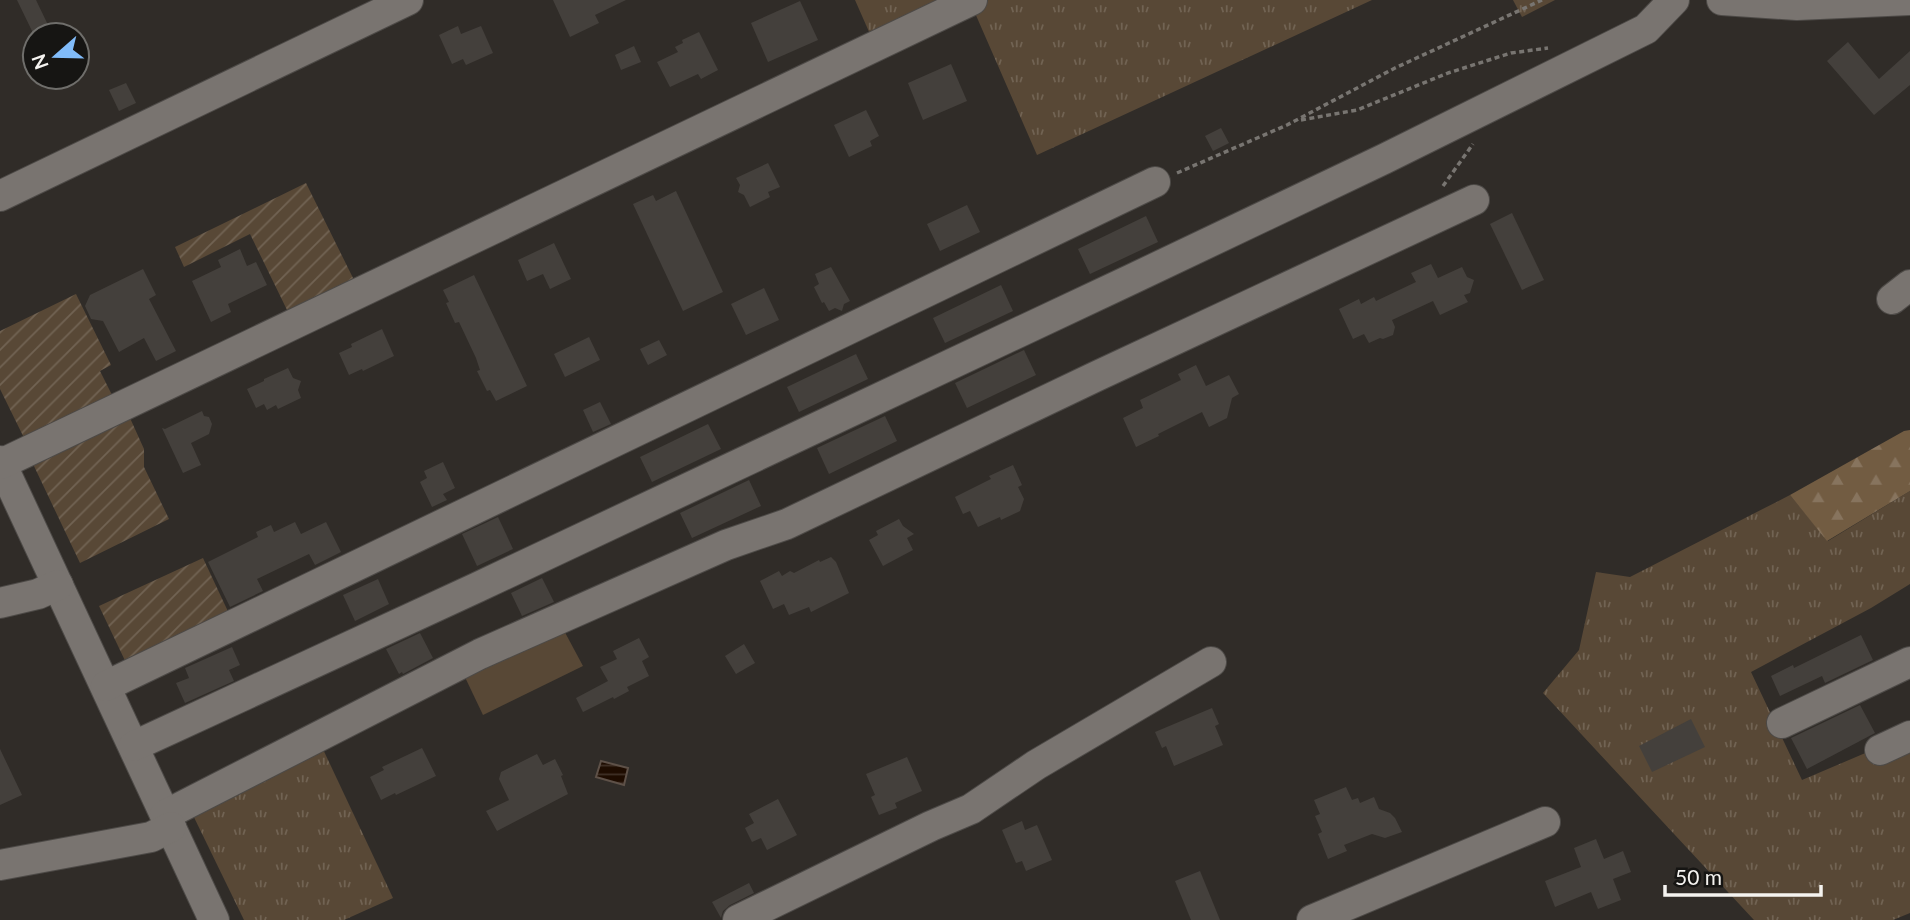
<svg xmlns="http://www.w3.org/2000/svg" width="1910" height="920" viewBox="0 0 1910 920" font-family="Lato,sans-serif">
<defs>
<pattern id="grass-tufts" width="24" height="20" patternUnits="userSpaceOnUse" patternTransform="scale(1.75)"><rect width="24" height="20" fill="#584836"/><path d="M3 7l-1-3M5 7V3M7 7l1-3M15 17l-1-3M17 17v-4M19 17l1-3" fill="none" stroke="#716353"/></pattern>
<pattern id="forest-firs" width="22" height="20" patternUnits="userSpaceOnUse" patternTransform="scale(1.75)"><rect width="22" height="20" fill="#725c42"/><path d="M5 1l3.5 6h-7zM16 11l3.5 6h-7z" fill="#87745e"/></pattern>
<pattern id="garden-furrows" width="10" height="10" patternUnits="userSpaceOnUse" patternTransform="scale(1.75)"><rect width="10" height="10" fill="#584836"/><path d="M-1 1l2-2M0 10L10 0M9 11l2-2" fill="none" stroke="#716353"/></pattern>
<pattern id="water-rules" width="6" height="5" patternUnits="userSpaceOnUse" patternTransform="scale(1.75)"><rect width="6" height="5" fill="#1e0c00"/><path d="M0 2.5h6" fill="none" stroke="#3f3026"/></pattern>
</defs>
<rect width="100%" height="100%" fill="#302c28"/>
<g fill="url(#grass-tufts)">
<polygon points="855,0 1372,0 1037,155 975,13 870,34"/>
<polygon points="1513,0 1555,0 1522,17"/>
<polygon points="1910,491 1910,584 1871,608 1751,672 1802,780 1910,734 1910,913 1893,920 1754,920 1543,693 1579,650 1596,572 1630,577 1790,495 1828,541"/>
<polygon points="321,745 393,898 344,920 244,920 189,807"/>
</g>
<polygon fill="url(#forest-firs)" points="1910,430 1910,491 1827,541 1790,495 1904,431"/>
<g fill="url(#garden-furrows)">
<polygon points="306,183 354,280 288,312 250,234 184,267 175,247"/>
<polygon points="76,294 111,365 100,371 115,401 27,444 0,389 0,331"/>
<polygon points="130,418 144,449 144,467 169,519 80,563 33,464"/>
<polygon points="203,558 232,620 129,669 99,606"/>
</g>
<polygon fill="#584836" points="561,625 583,666 483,715 463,673"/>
<polygon fill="url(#water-rules)" stroke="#5e5148" stroke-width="2" points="601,761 628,768 624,785 596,777"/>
<g fill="#44403c">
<polygon points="17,0 36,0 48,25 33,33"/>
<polygon points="553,0 626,0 595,15 599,23 570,37"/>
<polygon points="800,1 818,40 768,62 751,23"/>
<polygon points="458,26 461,34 481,26 493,53 466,65 463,59 452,64 439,35"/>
<polygon points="699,32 718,70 701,79 698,74 670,87 657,62 678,52 675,47 683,43 682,40"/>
<polygon points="1848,42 1879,79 1910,51 1910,85 1874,115 1827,61"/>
<polygon points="634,46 641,62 621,70 615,55"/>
<polygon points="951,64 967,101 923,120 908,83"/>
<polygon points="126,83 136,103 119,111 109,90"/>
<polygon points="866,110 879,136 870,141 872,146 849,157 834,125"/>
<polygon points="1221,128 1229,143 1213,151 1205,136"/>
<polygon points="768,163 780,187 768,192 770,197 750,207 744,195 738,192 740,185 736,178"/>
<polygon points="676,191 723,292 683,311 633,204 653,195 656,201"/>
<polygon points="967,205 980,232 940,251 927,224"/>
<polygon points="1512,213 1544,280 1522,290 1490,224"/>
<polygon points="1146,216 1158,242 1090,274 1078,249"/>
<polygon points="554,243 571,279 550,289 543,274 527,281 518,260"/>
<polygon points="240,249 247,266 256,262 267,285 228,304 231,312 211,322 192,281 221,267 218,260"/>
<polygon points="1431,264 1438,278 1462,267 1467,277 1474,280 1470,293 1464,295 1468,302 1440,315 1433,301 1392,320 1395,327 1393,335 1383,339 1380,338 1369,343 1364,334 1353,339 1339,309 1359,299 1361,304 1374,297 1376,301 1416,282 1411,273"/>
<polygon points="831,267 850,301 844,304 842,311 835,308 829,311 824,302 822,303 814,287 819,284 815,274"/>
<polygon points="143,269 156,295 149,299 176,351 156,361 144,338 119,352 103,321 91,319 85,306 90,295"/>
<polygon points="474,275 527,386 496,401 490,390 487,391 477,371 480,370 476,358 459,322 455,323 446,303 449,302 443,290"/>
<polygon points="1001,285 1013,311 945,343 933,318"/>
<polygon points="764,288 779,320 746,335 731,304"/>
<polygon points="382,329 394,356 363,371 362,369 349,375 339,353 352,347 351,344"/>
<polygon points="589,337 600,360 565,377 554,354"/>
<polygon points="659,340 667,355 648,365 640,349"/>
<polygon points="1024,350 1036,375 967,408 955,383"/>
<polygon points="856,354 868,379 799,412 787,387"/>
<polygon points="1196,365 1206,386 1229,375 1239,394 1232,398 1227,418 1209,427 1202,412 1158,434 1159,436 1136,447 1123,418 1143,408 1140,400 1181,380 1178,374"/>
<polygon points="288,368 293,378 301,381 298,390 301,398 278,409 276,405 267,410 264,404 256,408 247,389 264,381 264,379"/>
<polygon points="600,402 611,424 593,432 583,410"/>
<polygon points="202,411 204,416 209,417 212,424 209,434 191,443 201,465 183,473 162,428 165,429"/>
<polygon points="885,416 897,441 829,474 817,448"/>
<polygon points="708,424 721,449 652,482 640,457"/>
<polygon points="443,462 455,488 443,494 447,500 432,507 420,482 427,478 424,471"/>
<polygon points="1013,465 1022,485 1018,487 1024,499 1020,511 1001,520 1000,517 978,527 970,511 963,514 955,497 991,479 989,476"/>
<polygon points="749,480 761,506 692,538 680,513"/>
<polygon points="498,517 513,549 477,566 462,534"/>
<polygon points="899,519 903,526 914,534 907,538 913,550 883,566 869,540 878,535 876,531"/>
<polygon points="295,522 301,534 326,522 341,552 315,565 309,554 257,579 263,591 230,607 208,562 258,537 256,532 271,525 274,532"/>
<polygon points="831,557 836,562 849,593 811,612 809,607 789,615 784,604 773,609 760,581 779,571 782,576 790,571 794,573 819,560 820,562"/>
<polygon points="542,578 554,602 522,616 511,593"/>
<polygon points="378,579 389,604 355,621 343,595"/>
<polygon points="420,633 433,658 403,674 402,672 399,674 386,649"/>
<polygon points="1861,635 1873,660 1825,683 1822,676 1780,696 1771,676 1793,665 1794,668"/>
<polygon points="639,638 649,657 642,661 649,676 627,687 629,691 614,699 613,697 583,712 576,698 608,681 600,667 617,659 613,651"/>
<polygon points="744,644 755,663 736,674 725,656"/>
<polygon points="232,647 240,665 229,670 234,681 185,703 176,683 189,678 185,668"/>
<polygon points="1860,705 1875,733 1807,769 1791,738"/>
<polygon points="1212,708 1219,724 1215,726 1223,745 1174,766 1166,746 1162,748 1155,732"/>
<polygon points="1691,719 1705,747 1652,772 1639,746"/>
<polygon points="422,748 436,776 396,795 395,793 381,800 370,777 384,770 382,767"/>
<polygon points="0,749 22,795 0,805"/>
<polygon points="537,754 543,765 555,759 563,775 561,776 568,794 497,831 486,811 509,800 499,779 501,772"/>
<polygon points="907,757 922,791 895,803 897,808 879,815 871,797 875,795 866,774"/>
<polygon points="1346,787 1352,800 1358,798 1360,803 1374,797 1379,809 1390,813 1395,818 1402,832 1385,838 1372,834 1344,845 1347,851 1328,859 1318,834 1322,832 1315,816 1320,814 1314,800"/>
<polygon points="778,799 797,835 767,850 761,838 752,842 745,828 754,823 749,814"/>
<polygon points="1022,821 1025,830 1037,825 1052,860 1026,871 1022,861 1016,863 1002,830"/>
<polygon points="1596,839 1604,859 1623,851 1631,872 1613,879 1621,900 1598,909 1591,892 1555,907 1545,881 1581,867 1574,848"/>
<polygon points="1200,871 1220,920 1191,920 1175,881"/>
<polygon points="749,883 754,893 730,905 723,911 721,918 712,902"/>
</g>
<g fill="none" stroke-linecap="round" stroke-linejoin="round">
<g stroke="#4d4a47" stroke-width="32">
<g id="minor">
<polyline points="1722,0 1797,5 1910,0"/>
<polyline points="0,196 408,0"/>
<polyline points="1892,299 1910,285"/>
<polyline points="0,461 214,920"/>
<polyline points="1,464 972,0"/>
<polyline points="0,603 38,594 58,585"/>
<polyline points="106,686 1155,182"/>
<polyline points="1782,723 1910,662"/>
<polyline points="134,746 478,587 1132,279 1384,159 1646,29 1674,0"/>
<polyline points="1880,750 1910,736"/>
<polyline points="165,815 480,654 726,545 787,524 1097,376 1474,200"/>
<polyline points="0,865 151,837 171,827"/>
<polyline points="738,920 931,826 971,809 1036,765 1211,662"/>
<polyline points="1312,920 1545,822"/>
</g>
</g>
<g stroke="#787571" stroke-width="3.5" stroke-dasharray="5 3.5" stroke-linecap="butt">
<polyline points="1301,120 1357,110 1448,73 1511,53 1548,48"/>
<polyline points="1177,173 1287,125 1395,68 1542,0"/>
<polyline points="1443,186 1473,144"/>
</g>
<use href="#minor" stroke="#797470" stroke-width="30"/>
</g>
<g transform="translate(56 56) rotate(250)"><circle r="33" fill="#161513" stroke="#6f6e6b" stroke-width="2"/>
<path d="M0-5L12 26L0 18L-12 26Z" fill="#81bcfa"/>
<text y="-10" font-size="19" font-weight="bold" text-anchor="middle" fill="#f5f3f0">N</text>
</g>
<path d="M1665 885v10h156v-10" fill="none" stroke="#f5f3f0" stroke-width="3.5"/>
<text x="1675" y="885" font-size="21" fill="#f5f3f0" stroke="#161513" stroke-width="5" paint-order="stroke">50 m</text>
</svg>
